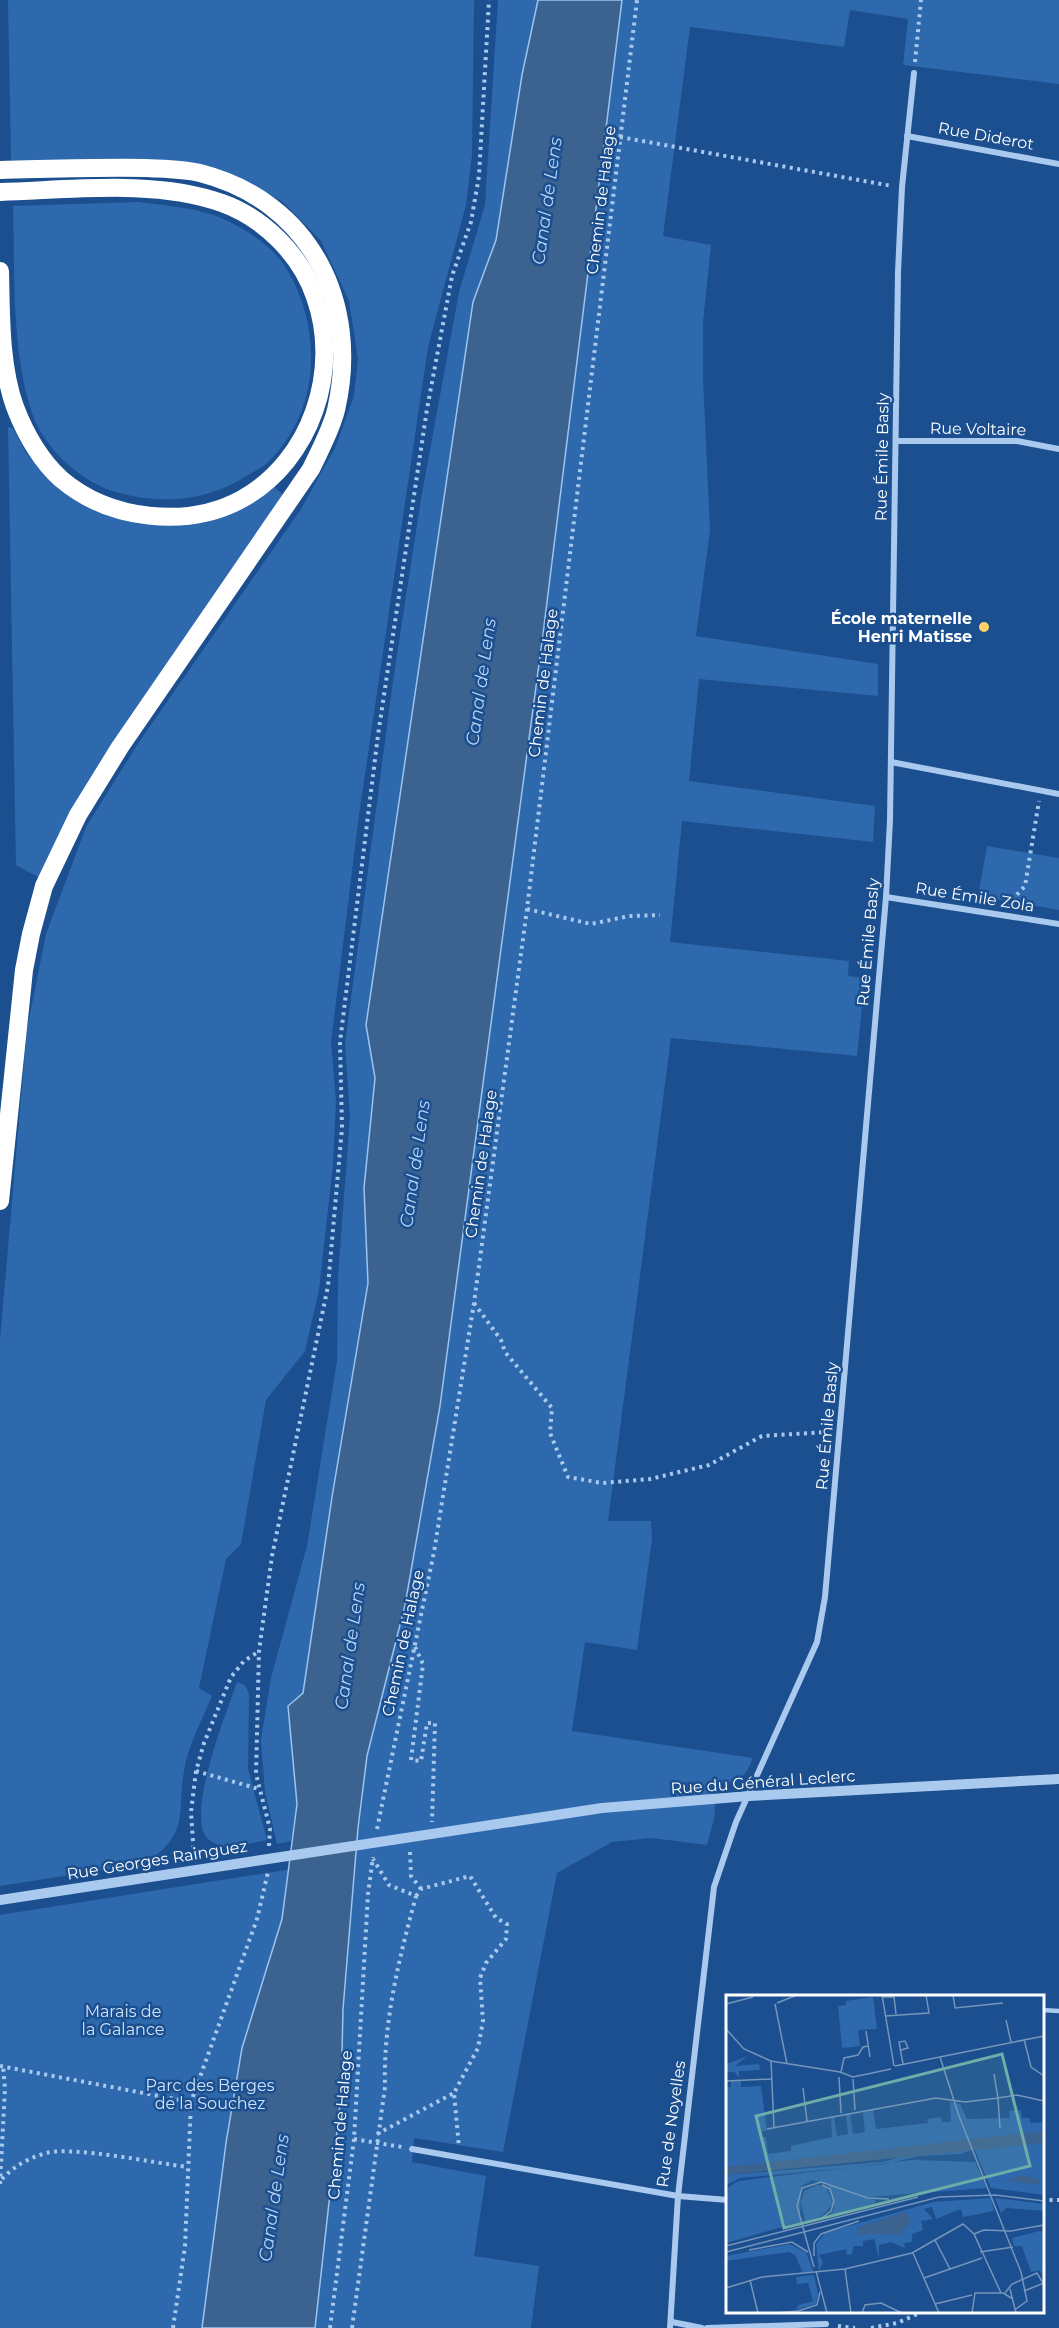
<svg xmlns="http://www.w3.org/2000/svg" width="1059" height="2328" viewBox="0 0 1059 2328" font-family="Montserrat,sans-serif">
<rect width="100%" height="100%" fill="#1b4f8f"/>
<g fill="#2e69ad">
<path d="M8,0H474L472,155L466,205L428,347L359,815L331,1042L336,1101L333,1165L319,1290L305,1351L266,1400L241,1544L226,1559L199,1688L212,1696C203,1718 190,1742 185,1765C176,1812 192,1830 147,1863L0,1886V1340L27,1029L46,934L86,827L139,742L301,509L335,448L354,396L358,359L349,301L321,241L283,202L238,177L144,160H11Z"/>
<polygon points="498,0 538,0 522,75 496,240 473,302 366,1025 375,1078 364,1188 368,1283 332,1497 303,1693 288,1706 297,1804 291,1841 277,1844 265,1792 261,1740 271,1678 307,1546 337,1361 338,1276 350,1116 345,1044 393,681 421,499 459,292 485,205"/>
<path d="M622,0H1059V84L903,65L908,19L850,10L844,47L690,27L663,236L711,245L703,322V379L710,530L696,636L878,664V696L699,679L689,781L875,806L873,842L682,821L670,942L849,961L848,976L865,978L857,1056L671,1038L608,1521H651L652,1539L637,1650L585,1642L572,1731L753,1758C744,1780 740,1780 717,1784L714,1819L707,1845L652,1838L612,1842L557,1873L503,2152L414,2138L412,2162L486,2176L474,2256L539,2266L531,2328H0V1915L355,1859L367,1756L405,1605L440,1406L543,634Z"/>
<path d="M138,202C169,206 202,208 230,222C251,233 274,248 286,268C323,328 321,412 267,463C262,468 254,471 248,475C207,501 165,505 119,493C83,484 44,449 32,413C11,350 15,272 13,206Z"/>
<polygon points="8,427 13,428 26,453 59,489 92,509 152,523 273,486 285,496 40,878 16,865"/>
<polygon points="987,846 1059,858 1059,910 978,896"/>
<path d="M237,1682L245,1685L249,1694L248,1769L267,1840C249,1843 225,1852 209,1840C183,1819 228,1709 237,1682Z"/>
</g>
<polygon fill="#3c6290" stroke="#9cc4f0" stroke-width="1.5" points="538,0 622,0 543,634 440,1406 405,1605 367,1756 358,1828 343,2009 341,2095 315,2328 202,2328 226,2143 242,2048 282,1919 297,1804 288,1706 303,1693 332,1497 368,1283 364,1188 375,1078 366,1025 473,302 496,240 522,75"/>
<g fill="none" stroke-linecap="round" stroke-linejoin="round">
<g stroke="#a9c9ee" stroke-width="4" stroke-dasharray="3 4.5" stroke-linecap="butt">
<polyline points="915,62 921,0"/>
<polyline points="620,137 892,186"/>
<polyline points="1010,907 1010,902 1025,886 1039,801"/>
<polyline points="527,909 591,924 629,916 660,915"/>
<polyline points="474,1303 501,1340 505,1352 552,1408 550,1433 568,1477 602,1483 650,1479 709,1465 762,1436 827,1432"/>
<polyline points="415,1647 423,1664 411,1760 421,1761 427,1723 435,1723 432,1822"/>
<polyline points="196,1771 259,1789"/>
<polyline points="377,1829 434,1552 474,1303 527,909 637,0"/>
<polyline points="269,1846 270,1829 256,1774 259,1651 272,1556 328,1286 342,1128 340,1042 378,735 427,409 452,276 471,222 479,176 489,0"/>
<polyline points="410,1852 411,1876 421,1889"/>
<polyline points="194,1856 191,1812 196,1771 204,1743 231,1677 244,1661 258,1652"/>
<polyline points="416,1896 421,1889 470,1876 496,1918 507,1924 506,1939 486,1963 480,1978 483,2021 478,2048 454,2093 459,2147"/>
<polyline points="0,2066 191,2102"/>
<polyline points="377,2134 454,2093"/>
<polyline points="354,2139 402,2147"/>
<path d="M2,2179C14,2166 29,2158 46,2153C75,2146 154,2163 188,2167"/>
<polyline points="0,2184 5,2088 3,2066"/>
<polyline points="1042,2200 1059,2200"/>
<polyline points="838,2326 855,2328"/>
<polyline points="173,2328 185,2246 191,2102 257,1919 268,1872"/>
<polyline points="330,2328 354,2139 368,1894 373,1857"/>
<path d="M352,2328L385,2087C383,2022 399,1959 416,1896L389,1885L373,1859"/>
<polyline points="871,2328 897,2323 922,2312"/>
</g>
<polyline stroke="#a9c9ee" stroke-width="4.5" points="1042,2010 1059,2011"/>
<g stroke="#a9c9ee" stroke-width="6">
<polyline points="907,136 1059,164"/>
<polyline points="896,441 1017,441 1059,449"/>
<polyline points="891,762 1059,794"/>
<polyline points="886,897 1059,924"/>
<polyline points="412,2149 678,2196 714,1887 736,1822 817,1642 825,1597 886,897 890,820 898,272 902,187 914,73"/>
<polyline points="672,2322 702,2328"/>
<polyline points="670,2328 678,2196 728,2200"/>
<polyline points="707,2328 826,2324"/>
</g>
<polyline stroke="#a9c9ee" stroke-width="10" points="0,1900 602,1808 749,1796 1059,1779"/>
<g stroke="#fff" stroke-width="18">
<path d="M0,170C49,169 97,167 146,168C164,169 183,169 200,173C310,201 361,303 336,410C331,430 320,450 311,469L120,747L78,815L44,886L31,934L24,970L0,1201"/>
<path d="M0,192C70,190 155,179 222,203C264,218 301,255 315,297C341,369 312,460 242,499C187,529 109,520 61,479C40,460 25,433 15,407C0,365 1,315 0,271"/>
</g>
</g>
<circle fill="#ffd166" stroke="#1b4f8f" stroke-width="2" cx="984" cy="627" r="6"/>
<g text-anchor="middle" dominant-baseline="central" stroke-width="5" stroke-linejoin="round" paint-order="stroke">
<g font-size="16" fill="#fff" stroke="#1b4f8f">
<text transform="translate(986 136) rotate(10)">Rue Diderot</text>
<text transform="translate(601 200) rotate(-83)">Chemin de Halage</text>
<text transform="translate(978 429) rotate(1)">Rue Voltaire</text>
<text transform="translate(882 457) rotate(-89)">Rue Émile Basly</text>
<text transform="translate(543 683) rotate(-83)">Chemin de Halage</text>
<text transform="translate(975 897) rotate(9)">Rue Émile Zola</text>
<text transform="translate(868 942) rotate(-85)">Rue Émile Basly</text>
<text transform="translate(481 1164) rotate(-82)">Chemin de Halage</text>
<text transform="translate(827 1426) rotate(-85)">Rue Émile Basly</text>
<text transform="translate(403 1643) rotate(-78)">Chemin de Halage</text>
<text transform="translate(763 1782) rotate(-4)">Rue du Général Leclerc</text>
<text transform="translate(157 1860) rotate(-9)">Rue Georges Rainguez</text>
<text transform="translate(671 2124) rotate(-82)">Rue de Noyelles</text>
<text transform="translate(340 2125) rotate(-85)">Chemin de Halage</text>
</g>
<g font-size="16" font-weight="bold" fill="#fff" stroke="#1b4f8f" text-anchor="end">
<text x="972" y="618">École maternelle<tspan x="972" dy="18">Henri Matisse</tspan></text>
</g>
<g font-size="16" fill="#cfe3fa" stroke="#1b4f8f">
<text x="123" y="2011">Marais de<tspan x="123" dy="18">la Galance</tspan></text>
<text x="210" y="2085">Parc des Berges<tspan x="210" dy="18">de la Souchez</tspan></text>
</g>
<g font-size="18" font-style="italic" fill="#b5d3f5" stroke="#1b4f8f">
<text transform="translate(547 201) rotate(-82)">Canal de Lens</text>
<text transform="translate(481 682) rotate(-82)">Canal de Lens</text>
<text transform="translate(415 1164) rotate(-82)">Canal de Lens</text>
<text transform="translate(350 1646) rotate(-82)">Canal de Lens</text>
<text transform="translate(274 2198) rotate(-82)">Canal de Lens</text>
</g>
</g>
<g transform="translate(726 1995)">
<rect width="318" height="318" fill="#1b4f8f"/>
<path d="M147,2L151,34L132,35L134,51L116,53L112,11L120,10V6ZM22,61L9,71L33,69L34,75L13,76V83L9,77H0V69ZM5,86H15V92L35,91L41,136H36V142H40L42,159L65,156V151L106,142L105,122H108L111,141L122,139L120,119L124,118L127,139L139,137L137,118L147,114L150,134L202,128L201,124L215,122L216,127H225L224,107L234,109L241,124L284,123L283,116L295,115L296,123H304V128L318,127V200L265,193L245,146L0,172V92H5ZM245,155L235,159L193,161L159,169L14,183L0,190V180L156,167L184,160ZM186,165L249,167L261,193L143,202L86,185L75,192L74,227L0,248V194L12,186ZM91,190L100,192L107,209L96,221L79,226L75,207L78,196ZM102,190L149,205V208L103,221L108,214ZM265,203L268,216L237,222L235,214L210,224L206,212L198,214L207,224L195,226L197,235L186,239V247L178,248L179,253L165,247L153,250V263L148,244L137,246V251H128L126,259L121,260L120,254L93,260L97,267L93,276L90,249L99,238L207,207ZM180,217L177,235L173,239H133L131,233ZM269,203L318,209V216L280,213L275,218ZM313,236L318,237V286L314,275L305,277L296,251H288L286,243ZM63,249L80,257L87,276L77,278L69,260L63,257L0,266V261ZM88,280L92,299L90,309L69,315L73,310L87,306L82,288L71,289L70,282Z" fill="#2e69ad" fill-rule="evenodd"/>
<path d="M318,136V148L0,180V172ZM294,180L313,184V190L281,186ZM180,217L185,228L173,239H131V233Z" fill="#3c6290"/>
<path fill="none" stroke="#7695bc" stroke-width="1.5" d="M156,0L168,71M227,0L229,13L277,8M156,2H168L170,19M51,8L71,0M0,9L27,2M49,9L61,69M159,21L203,18L200,0M280,25L285,47M0,34L18,54L45,66L114,77L127,82L165,74M140,36L144,62M298,44L305,72L318,81M175,55L182,53L179,46L173,47L177,69M214,62L233,121L295,277L301,306L290,314M45,66L48,133M169,71L318,41M115,77L118,63L132,60L137,52L142,51M268,79L272,103L291,100L318,106M113,82L115,118M127,84L129,115M0,86L45,84M77,93L81,126M41,134L210,103L239,107L272,103L274,133M96,190L104,194L108,206L105,216L97,222M248,239L258,235L285,236L318,230M209,245L224,274M0,251L192,202M23,255L66,247L82,257M0,257L213,202L269,200L318,206M254,257L287,252M187,258L213,318M88,261V248L95,239L133,226M88,272L71,211L76,193L95,187L142,203L163,204M119,274L125,318M90,276L101,318M198,283L256,263M24,285L32,318M0,293L36,282L119,274L186,258L237,229L248,239L275,298M284,294L290,318M298,296L318,288M279,298L286,289L311,278L317,288M209,309L246,300M72,316L91,310L94,297M51,318L72,316M136,318L139,310L155,308L176,318M246,318L249,298H277L287,304"/>
<path fill="#6fada8" fill-opacity="0.15" stroke="#6fada8" stroke-width="3" d="M276,59L304,171L58,233L30,121Z"/>
<rect width="318" height="318" fill="none" stroke="#fff" stroke-width="3"/>
</g>
</svg>
